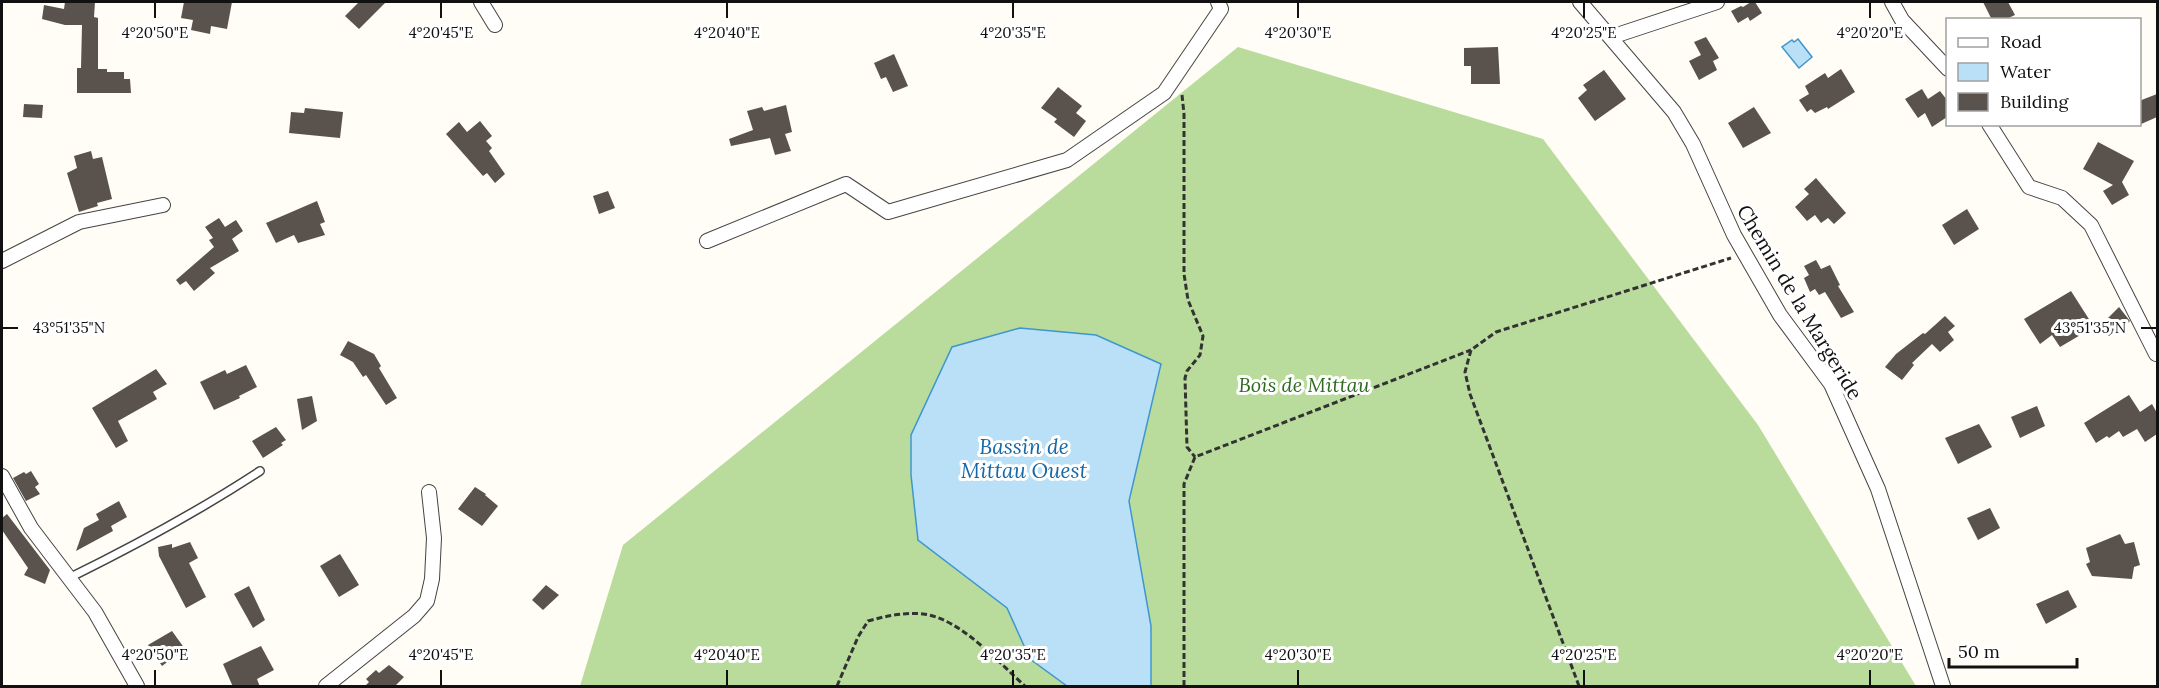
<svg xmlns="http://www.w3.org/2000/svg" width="2159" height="688" viewBox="0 0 2159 688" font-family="Lora,serif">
<rect width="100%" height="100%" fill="#fffdf5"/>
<polygon fill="#b9dc9c" points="1238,47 1543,139 1758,425 1916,686 580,686 623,545"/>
<g fill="#b9e0f7" stroke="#3f96cf" stroke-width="1.5">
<polygon points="1798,39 1812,57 1799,68 1782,47 1792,40 1794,42"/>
<polygon points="1020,328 1096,335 1161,364 1129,501 1151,626 1151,686 1067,686 1030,659 1007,608 918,540 911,475 911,435 952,347"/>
</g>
<g fill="#5a524d">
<polygon points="65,2 95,2 94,17 98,18 98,69 107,69 107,72 124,72 124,79 130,79 131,93 77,93 77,68 81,68 82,25 65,25 42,19 44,5 64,9"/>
<polygon points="184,2 232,2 227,29 211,26 210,34 191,30 193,20 181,18"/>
<polygon points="359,2 386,2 359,29 345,16"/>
<polygon points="1751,2 1755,2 1762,13 1750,21 1748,17 1738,23 1731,11 1741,6 1743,7"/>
<polygon points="1983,2 2008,2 2015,15 2004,20 1992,20"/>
<polygon points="1706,37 1719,58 1713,61 1717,70 1699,80 1689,61 1701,55 1694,42"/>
<polygon points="1498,47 1500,84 1471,84 1471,66 1464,66 1464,48"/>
<polygon points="894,54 908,86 893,92 886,77 881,79 874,63"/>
<polygon points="1841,69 1855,92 1828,109 1827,107 1815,113 1811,109 1807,112 1799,100 1809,94 1805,86 1825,73 1828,78"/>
<polygon points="1604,70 1626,99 1595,121 1578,98 1587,90 1583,85"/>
<polygon points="1058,87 1082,106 1076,113 1086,121 1074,137 1054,122 1057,119 1041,108"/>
<polygon points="1922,89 1928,99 1940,91 1947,100 1947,117 1932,127 1925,113 1918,118 1905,99"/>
<polygon points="2157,94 2157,117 2139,125 2139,101"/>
<polygon points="24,104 43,105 42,118 23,117"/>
<polygon points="786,105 792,132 785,134 791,151 775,155 770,138 731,146 729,139 753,130 747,111 762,107 764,111"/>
<polygon points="1754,107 1771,133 1743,148 1728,123"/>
<polygon points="305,108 343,112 340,138 289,133 291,112 304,113"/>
<polygon points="480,121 492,136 486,141 492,148 489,151 505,174 495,183 487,173 483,176 446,134 459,122 467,132"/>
<polygon points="2098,142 2134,161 2122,182 2129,195 2112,205 2103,191 2113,185 2083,169"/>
<polygon points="91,151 93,159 102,157 112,199 97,203 98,206 79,212 67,173 77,168 74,156"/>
<polygon points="1816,178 1846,213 1834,224 1828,218 1821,223 1815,215 1807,221 1795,207 1809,194 1804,189"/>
<polygon points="608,191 615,208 599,214 593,196"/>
<polygon points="317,201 325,222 320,224 325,235 298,243 294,235 276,243 266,223"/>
<polygon points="1967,209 1979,229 1954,245 1942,225"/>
<polygon points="219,218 225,227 236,220 243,231 232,239 239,251 210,268 215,273 194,291 186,281 180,285 176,280 214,247 209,240 213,238 205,227"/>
<polygon points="1816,260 1821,269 1830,265 1840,285 1838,286 1854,312 1841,318 1825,292 1819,295 1815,289 1810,292 1804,278 1809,275 1804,266"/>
<polygon points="2071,291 2094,327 2060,347 2052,335 2040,344 2024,319"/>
<polygon points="2119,307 2130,321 2119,333 2116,330 2109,336 2099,327"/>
<polygon points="1945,316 1955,326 1948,332 1954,340 1940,352 1932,344 1912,363 1914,365 1902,380 1885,367 1896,354 1923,333 1925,334"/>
<polygon points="348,341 374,354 381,366 379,368 397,398 386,405 366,375 363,377 353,362 340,355"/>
<polygon points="246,365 257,387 239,396 240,398 214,410 200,382 225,370 227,374"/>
<polygon points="156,369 167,384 153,392 157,399 118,421 128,441 116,448 92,408"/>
<polygon points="2129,395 2140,412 2152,404 2157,413 2157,434 2145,442 2137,429 2123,437 2119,431 2109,438 2107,436 2096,443 2084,423"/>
<polygon points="312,396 317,421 302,430 297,399"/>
<polygon points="2037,406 2045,426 2020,438 2011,417"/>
<polygon points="1979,424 1992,447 1958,464 1945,438"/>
<polygon points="276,427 286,440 281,443 283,445 263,458 252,441"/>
<polygon points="31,471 39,484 35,487 40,494 26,501 13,478 24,472 26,474"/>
<polygon points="475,487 486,494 485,495 498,506 482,526 458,509"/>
<polygon points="119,501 127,517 111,526 113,531 76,551 84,528 99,520 96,514"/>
<polygon points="1990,508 2000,528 1978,540 1967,518"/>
<polygon points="7,514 50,570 45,584 24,575 28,568 2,530 2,518"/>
<polygon points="2120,534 2125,544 2134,542 2140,565 2134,567 2132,579 2092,576 2086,564 2090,562 2086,548"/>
<polygon points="190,542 198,558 189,563 206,597 186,608 159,556 158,547 172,544 172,548"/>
<polygon points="340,554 359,585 339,597 320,566"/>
<polygon points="546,585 559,595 543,610 532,600"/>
<polygon points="249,586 265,620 253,628 234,594"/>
<polygon points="2068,590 2077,607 2046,624 2036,604"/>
<polygon points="172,631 185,649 162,666 148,645"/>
<polygon points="261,646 274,670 257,679 260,687 233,687 223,664"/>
<polygon points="389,665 404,677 394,687 364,687 369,682 366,679 376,670 379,673"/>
</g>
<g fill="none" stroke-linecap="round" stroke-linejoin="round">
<g stroke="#444" stroke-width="10">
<path id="service" d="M69,578C134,546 199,511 260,471"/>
</g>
<g stroke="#444" stroke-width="16">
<g id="minor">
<polyline points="481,2 495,25"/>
<polyline points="1580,2 1674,112 1693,144 1734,235 1780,315 1831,384 1878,489 1943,686"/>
<polyline points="1892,2 1902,20 1948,69"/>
<polyline points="1611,37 1717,2"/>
<polyline points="1989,124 2029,187 2062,198 2091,225 2156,354"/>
<polyline points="707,241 846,184 888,212 1067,160 1164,93 1221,9 1218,2"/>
<polyline points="2,261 79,222 163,205"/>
<polyline points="2,476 31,528 95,612 137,686"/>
<polyline points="326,686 414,616 427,601 432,579 434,538 429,492"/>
</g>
</g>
<g stroke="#333" stroke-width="3" stroke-dasharray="6 3" stroke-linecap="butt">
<polyline points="1182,95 1184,114 1184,274 1188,300 1203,336 1200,355 1187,371 1185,378 1187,447 1195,457"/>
<path d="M837,686L858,637L868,621C886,616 904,612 923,614C960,618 999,663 1025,686"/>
<polyline points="1184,686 1184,484 1195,457 1471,350"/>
<polyline points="1579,686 1470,394 1465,372 1471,350 1496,332 1731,258"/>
</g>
<use href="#service" stroke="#fff" stroke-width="7"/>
<use href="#minor" stroke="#fff" stroke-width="14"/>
</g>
<path fill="none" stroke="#111" stroke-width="2" d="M155,3V18M441,3V18M727,3V18M1013,3V18M1298,3V18M1584,3V18M1870,3V18M3,328H18M2141,328H2156M155,670V685M441,670V685M727,670V685M1013,670V685M1298,670V685M1584,670V685M1870,670V685"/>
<g text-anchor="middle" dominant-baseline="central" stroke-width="6" stroke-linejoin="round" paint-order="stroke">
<g font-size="20" fill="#111" stroke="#fff">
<text transform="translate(1800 302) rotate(59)">Chemin de la Margeride</text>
</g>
<g font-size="20" font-style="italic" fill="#2f6b1f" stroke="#fff">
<text x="1304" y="384">Bois de Mittau</text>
</g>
<g font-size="21" font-style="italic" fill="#1768a6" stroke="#fff">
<text x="1024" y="446">Bassin de<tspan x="1024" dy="24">Mittau Ouest</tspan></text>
</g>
</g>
<g font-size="15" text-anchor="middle" fill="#111" stroke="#fff" stroke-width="6" stroke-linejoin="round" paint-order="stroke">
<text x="155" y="38">4°20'50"E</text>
<text x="441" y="38">4°20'45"E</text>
<text x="727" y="38">4°20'40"E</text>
<text x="1013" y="38">4°20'35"E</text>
<text x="1298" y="38">4°20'30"E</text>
<text x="1584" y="38">4°20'25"E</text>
<text x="1870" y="38">4°20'20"E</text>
<text x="2090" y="333">43°51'35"N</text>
<text x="69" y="333">43°51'35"N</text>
<text x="155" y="660">4°20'50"E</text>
<text x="441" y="660">4°20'45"E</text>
<text x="727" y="660">4°20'40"E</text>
<text x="1013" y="660">4°20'35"E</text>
<text x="1298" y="660">4°20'30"E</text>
<text x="1584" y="660">4°20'25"E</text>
<text x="1870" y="660">4°20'20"E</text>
</g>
<rect width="2159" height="688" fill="none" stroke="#111111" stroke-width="6"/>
<rect x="1946" y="18" width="195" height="108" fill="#ffffff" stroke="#a0a0a0" stroke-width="1.5"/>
<rect x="1958" y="38" width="30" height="9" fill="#ffffff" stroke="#a0a0a0" stroke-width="1.5"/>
<text x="2000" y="48" font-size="18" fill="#111111">Road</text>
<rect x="1958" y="63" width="30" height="18" fill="#b9e0f7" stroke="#a0a0a0" stroke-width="1.5"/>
<text x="2000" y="78" font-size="18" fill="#111111">Water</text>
<rect x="1958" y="93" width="30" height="18" fill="#5a524d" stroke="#a0a0a0" stroke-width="1.5"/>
<text x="2000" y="108" font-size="18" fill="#111111">Building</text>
<path d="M1949 658v9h128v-9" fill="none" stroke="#111111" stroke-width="3"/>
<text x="1958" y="658" font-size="18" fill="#111111" stroke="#ffffff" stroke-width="4.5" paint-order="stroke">50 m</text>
</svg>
